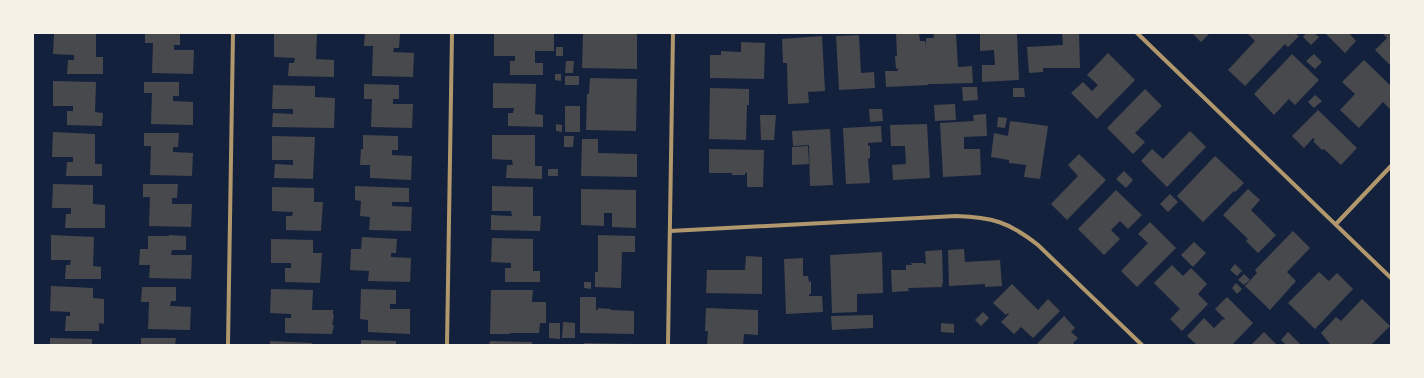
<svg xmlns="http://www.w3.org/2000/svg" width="1424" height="378" viewBox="0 0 1424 378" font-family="Helvetica,sans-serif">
<rect width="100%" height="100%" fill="#14213d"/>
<g fill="#48494c">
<polygon points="54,33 96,33 96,57 103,57 103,74 67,74 68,60 74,60 74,55 53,54"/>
<polygon points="145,33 180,33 180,45 174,45 174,50 194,50 193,74 152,73 153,43 145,43"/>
<polygon points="274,33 317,34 316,59 334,60 334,77 288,76 289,63 294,63 295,58 274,57"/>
<polygon points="365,33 400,34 399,48 394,48 393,52 414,53 413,77 372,76 373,46 364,46"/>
<polygon points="494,33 554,33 554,51 535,51 535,63 543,63 543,75 510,75 510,61 515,61 515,56 494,56"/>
<polygon points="583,33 637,33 637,69 582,68"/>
<polygon points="896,33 919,33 920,41 925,41 926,46 926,38 934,38 933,33 956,33 958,67 972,66 973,83 936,84 928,84 928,85 886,87 885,71 898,71 898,68 896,69 895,56 897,56"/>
<polygon points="980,33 1017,33 1019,80 982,82 982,65 995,65 994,50 980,51"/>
<polygon points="1062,33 1079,33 1080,68 1043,68 1043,72 1029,73 1027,47 1063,45"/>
<polygon points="1192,33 1210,33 1201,42"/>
<polygon points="1247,33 1270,33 1272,34 1273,33 1295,33 1299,36 1288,47 1285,44 1245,86 1228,70 1255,41"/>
<polygon points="1306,33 1314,33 1319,37 1311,45 1303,37"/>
<polygon points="1325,33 1349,33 1356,41 1345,53"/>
<polygon points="1383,33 1391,33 1391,66 1375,50 1387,38 1383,34"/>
<polygon points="859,35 861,73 874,72 875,88 839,90 836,36"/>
<polygon points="822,36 825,91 808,92 809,103 788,104 787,63 783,63 782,39"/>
<polygon points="741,42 765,43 764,79 710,78 710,55 721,55 721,51 741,52"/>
<rect x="556" y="47" width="7" height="9"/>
<polygon points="1108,53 1135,80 1097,119 1071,93 1083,82 1092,91 1098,85 1087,75"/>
<polygon points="1292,54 1319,80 1295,105 1289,99 1274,115 1254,94"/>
<polygon points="1314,54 1322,62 1315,69 1306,61"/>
<polygon points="1364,60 1391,86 1391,110 1383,102 1359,128 1340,110 1355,94 1342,82"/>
<polygon points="566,61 574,61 573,73 565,73"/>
<polygon points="555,74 561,74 561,81 555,80"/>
<rect x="565" y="76" width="14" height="9"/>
<polygon points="590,78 637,79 636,131 586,130 587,94 589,94"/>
<polygon points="53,81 96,82 95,112 103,113 102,126 67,125 67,111 73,111 73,106 53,106"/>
<polygon points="144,82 179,82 179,96 173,96 173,101 193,102 193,125 151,124 152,93 144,93"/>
<polygon points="493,83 536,84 535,114 543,115 543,127 508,126 508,113 513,113 514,108 493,108"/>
<polygon points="364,84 399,85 399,99 393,99 393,104 413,104 412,128 371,127 372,99 364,99"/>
<polygon points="273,85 315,86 315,97 335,98 334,128 272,127 273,113 293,114 293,109 272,109"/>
<polygon points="962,87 977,87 978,100 963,101"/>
<polygon points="710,88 749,89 749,105 747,105 746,140 709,139"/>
<polygon points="1013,88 1024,88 1025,97 1013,97"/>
<polygon points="1145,89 1162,106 1135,133 1145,142 1133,154 1107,128"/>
<polygon points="1315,95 1322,101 1314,108 1308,102"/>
<polygon points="955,104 956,120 935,121 934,105"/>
<rect x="565" y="106" width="15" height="26"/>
<polygon points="869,109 882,109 883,121 870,122"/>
<polygon points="1318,110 1357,148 1341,165 1324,149 1322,150 1313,141 1315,140 1313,138 1304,148 1292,136"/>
<polygon points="986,114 987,136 964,137 964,149 980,149 981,175 943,177 940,123 974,121 973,115"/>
<polygon points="760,115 776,115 774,140 761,140"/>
<polygon points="998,117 1007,118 1005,128 997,127"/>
<polygon points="1010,121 1048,126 1040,179 1024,177 1026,165 1009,163 1009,160 991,157 994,133 1008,136"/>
<polygon points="556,124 562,125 562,132 556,131"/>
<polygon points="927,124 930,178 893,180 892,165 906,164 905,146 891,146 890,125"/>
<polygon points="881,126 882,142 868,143 868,146 870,146 870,158 868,159 870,183 846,184 843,128"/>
<polygon points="830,129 833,185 810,186 809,145 793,146 792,131"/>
<polygon points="1190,131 1206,147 1167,187 1141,161 1152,149 1163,159"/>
<polygon points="53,132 95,134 95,164 102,164 102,176 66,176 67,162 73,162 73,157 52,157"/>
<polygon points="144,133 179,133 178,147 173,147 173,152 193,153 192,176 150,175 151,146 144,146"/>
<polygon points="363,135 398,136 398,150 392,150 392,155 412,156 411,180 370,178 370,165 360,165 361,149 363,149"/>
<polygon points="492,135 535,135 535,166 542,166 542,179 506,178 507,165 513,165 512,160 492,159"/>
<polygon points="272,136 315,137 313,179 274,178 275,164 293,165 293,160 272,160"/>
<polygon points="564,136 574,136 573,147 564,147"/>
<polygon points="582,139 598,139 598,153 637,154 637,177 581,176"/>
<polygon points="808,146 809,164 792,165 792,147"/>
<polygon points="709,149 764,150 763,187 747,187 747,173 745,173 745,175 732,175 732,173 709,173"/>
<polygon points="1079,154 1106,180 1067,220 1051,204 1078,176 1068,165"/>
<polygon points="1215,156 1244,183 1235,192 1234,191 1203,222 1177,196"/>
<rect x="548" y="169" width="10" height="7"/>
<polygon points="1124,171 1133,180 1126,188 1116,179"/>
<polygon points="53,184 93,185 93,204 105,205 105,228 65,228 66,214 71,214 71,208 52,208"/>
<polygon points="143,184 178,184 177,198 172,198 172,204 192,204 191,227 149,226 150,197 143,197"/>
<polygon points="355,186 409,188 409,202 392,202 392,206 412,207 411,231 369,230 370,217 360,216 361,201 355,200"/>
<polygon points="492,186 533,187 533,216 541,216 540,231 491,230 491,215 512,216 511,211 492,211"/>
<polygon points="272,187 314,188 314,202 323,202 321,231 286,230 286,216 292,216 293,212 272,211"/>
<polygon points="581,189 636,190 636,228 612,227 612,213 604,213 604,226 581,225"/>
<polygon points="1248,189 1260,200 1251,210 1276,235 1258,253 1246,241 1248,239 1223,215"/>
<polygon points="1116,190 1142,215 1128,229 1120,221 1111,230 1120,239 1104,255 1078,229"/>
<polygon points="1170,194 1178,202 1168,212 1160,204"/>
<polygon points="1150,222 1176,248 1137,287 1121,271 1148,243 1138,234"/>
<polygon points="1293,231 1310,248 1287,272 1296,281 1270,310 1245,286 1257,273 1255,270"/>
<polygon points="51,235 94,237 93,266 101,267 101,279 65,279 66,265 70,265 71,260 51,260"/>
<polygon points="169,235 186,236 186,250 172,250 171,255 192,255 191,279 149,278 150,265 139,265 140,249 148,249 148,236 169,236"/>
<polygon points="598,235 635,236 635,252 622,252 621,288 595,287 595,272 598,272"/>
<polygon points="362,237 397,239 396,253 391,253 391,257 411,258 410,282 368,281 369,271 350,270 351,249 361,249"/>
<polygon points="492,238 533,239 533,271 540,271 540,282 505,282 505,268 511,268 511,263 491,262"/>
<polygon points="271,239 313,240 313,253 322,253 320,283 285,282 285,268 291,268 291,263 271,263"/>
<polygon points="1194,242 1206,253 1193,267 1181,255"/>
<polygon points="964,249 965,262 1000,260 1002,286 985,287 985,284 949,286 948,250"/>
<polygon points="942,250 943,284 942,283 942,287 908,288 909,291 892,292 891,270 906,270 906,265 912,265 911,263 924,263 924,264 926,264 925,251"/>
<polygon points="882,252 883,293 857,294 857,312 832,313 830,255"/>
<polygon points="746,256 762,257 762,294 706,293 707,270 745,270"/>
<polygon points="803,258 803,276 808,276 809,282 811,281 811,294 809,294 809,296 822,296 823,312 786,314 784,259"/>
<polygon points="1235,264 1242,271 1237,276 1230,270"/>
<polygon points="1172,265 1183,276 1191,268 1207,284 1198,294 1208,304 1182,331 1170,319 1180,309 1154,283"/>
<polygon points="1319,272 1329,281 1337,273 1353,289 1315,329 1288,303"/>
<polygon points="1244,274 1250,280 1244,285 1238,280"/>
<polygon points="584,282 591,282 591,289 584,288"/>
<polygon points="1236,283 1242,289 1237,294 1232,288"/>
<polygon points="1012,284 1038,310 1048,299 1060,311 1033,338 1021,327 1014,334 1001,322 1009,314 1008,313 1006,315 993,303"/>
<polygon points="51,286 93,288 93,298 104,299 104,324 99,323 99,331 65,331 66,316 70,316 70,312 50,311"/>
<polygon points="142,287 176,287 176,301 171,301 170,306 191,307 190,330 148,329 149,302 141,302"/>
<polygon points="271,289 313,290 312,310 333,310 333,315 334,315 332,325 334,325 332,334 285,333 285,318 291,318 291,314 270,313"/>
<polygon points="361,289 396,290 396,304 390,304 390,309 410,309 410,334 368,332 368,320 360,319"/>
<polygon points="491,290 533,290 532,302 546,302 546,323 540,323 539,333 510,333 510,334 490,334"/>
<polygon points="580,297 596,297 596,310 598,310 598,308 611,309 611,310 634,311 634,334 580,333"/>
<polygon points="1227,297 1253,323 1232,345 1197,345 1187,336 1204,318 1214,328 1223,319 1224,320 1225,319 1215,309"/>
<polygon points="1362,299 1390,326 1371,345 1331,345 1321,333 1336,317 1341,321"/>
<polygon points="706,308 758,310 758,335 744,334 743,345 707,345 708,331 705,331"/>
<polygon points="983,312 989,318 981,326 975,320"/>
<polygon points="873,315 873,328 832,330 831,316"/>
<polygon points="1064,316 1075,328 1071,332 1078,338 1073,343 1075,345 1036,345"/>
<polygon points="563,322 575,323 575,338 562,338"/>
<polygon points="549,323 560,323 560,339 549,338"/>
<polygon points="941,323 954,324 954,333 941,332"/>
<polygon points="1264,332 1277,345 1251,345"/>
<polygon points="1288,332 1301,345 1286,345 1281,340"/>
<polygon points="50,338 92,339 92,345 50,345"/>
<polygon points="141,338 176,338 175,345 141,345"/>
<polygon points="361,340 396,341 396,345 361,345"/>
<polygon points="270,341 312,343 312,345 270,345"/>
<polygon points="490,341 532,342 532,345 489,345"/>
<polygon points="584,343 634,344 634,345 584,345"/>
</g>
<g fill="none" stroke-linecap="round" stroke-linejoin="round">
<g stroke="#b1986c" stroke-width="4">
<polyline points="1137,33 1391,278"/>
<polyline points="1336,224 1391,166"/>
<path d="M670,231L956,216C992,217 1009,222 1038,245L1142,345"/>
<polyline points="228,345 233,33"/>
<polyline points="447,345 452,33"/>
<polyline points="668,345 673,33"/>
</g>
</g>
<rect width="1424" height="378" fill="none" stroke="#f6f1e7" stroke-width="68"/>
</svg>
